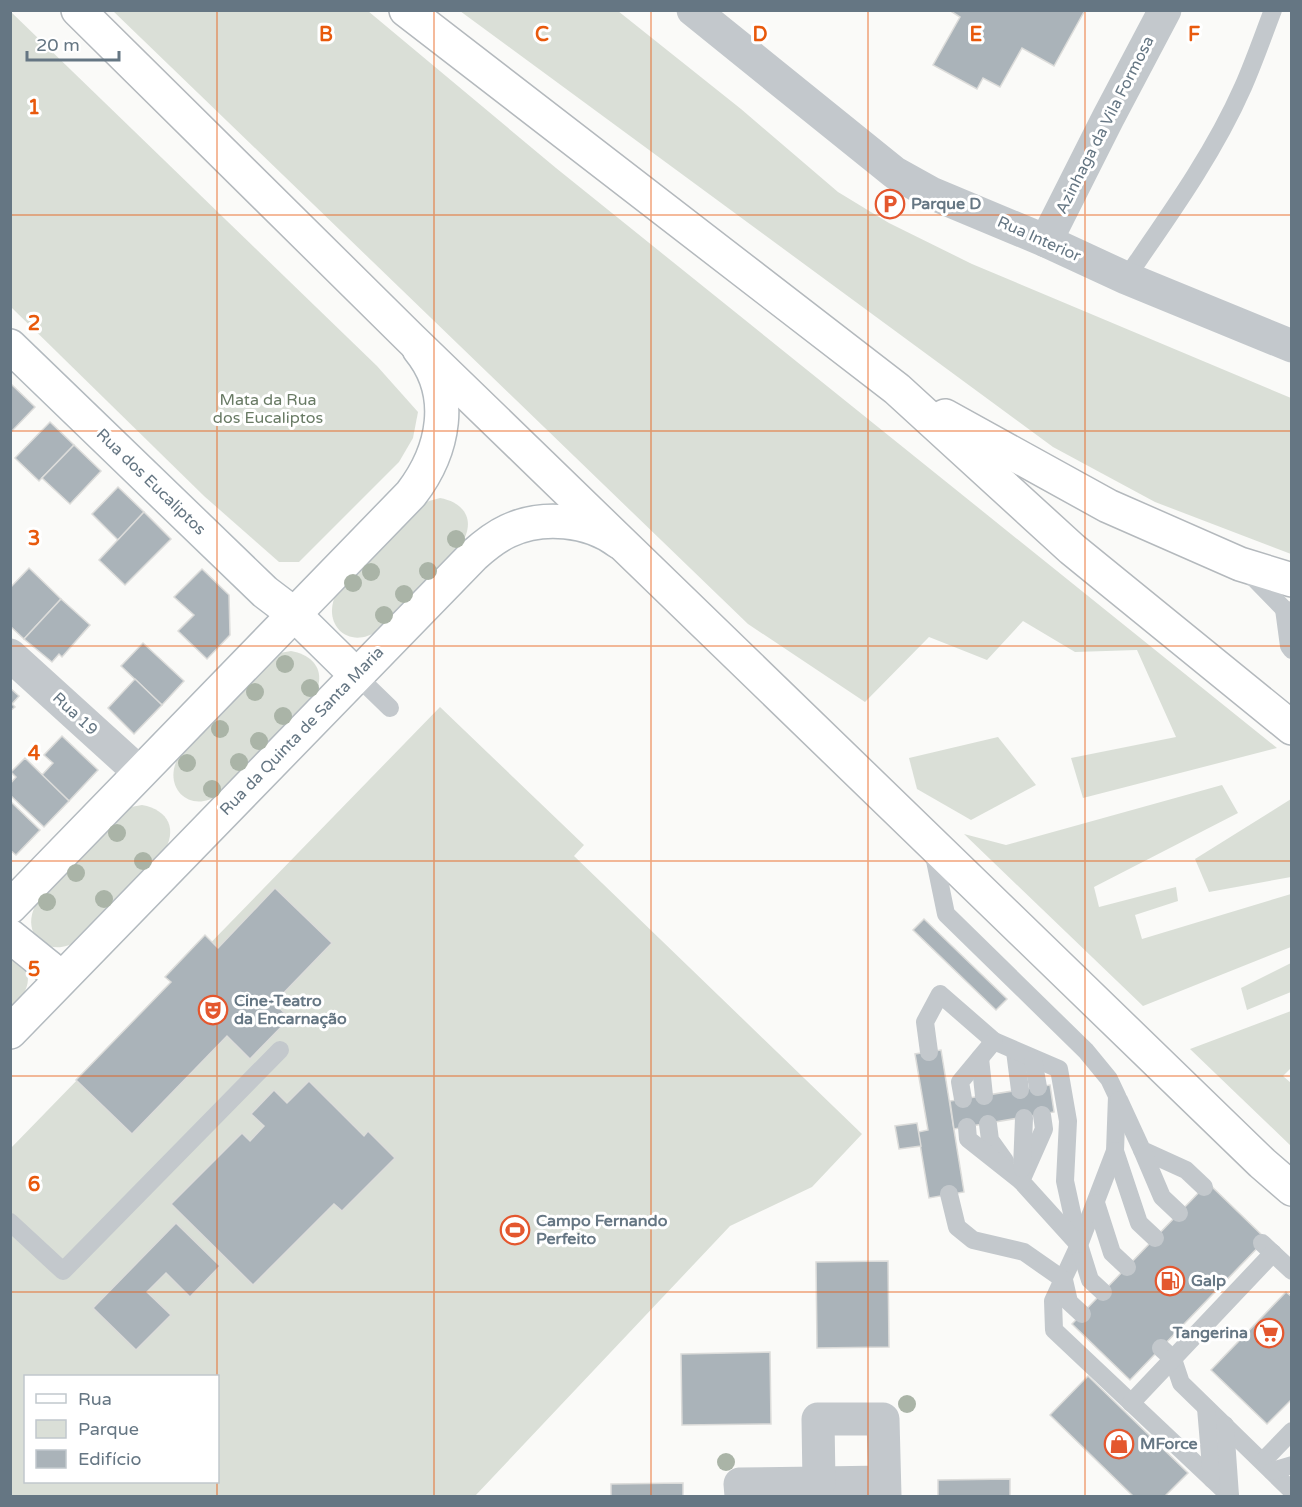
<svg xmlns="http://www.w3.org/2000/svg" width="1302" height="1507" viewBox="0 0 1302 1507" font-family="'Varela Round',sans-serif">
<rect width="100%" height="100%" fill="#fafaf8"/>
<g fill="#dadfd7" fill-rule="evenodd">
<polygon points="10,11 377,366 418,412 413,438 399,462 299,562 279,562 204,496 11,307"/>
<polygon points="113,11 368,11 556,168 1277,748 1083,798 1071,758 1176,737 1137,650 1075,652 1023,621 987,660 929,637 865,702 748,624"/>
<polygon points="460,11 618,11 741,109 838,192 889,223 972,264 1291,398 1291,554 1155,502 1053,447"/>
<path d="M440,498C467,503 476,523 460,546L379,630C348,652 319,623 338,590L420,507L429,501Z"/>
<path d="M291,651C318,656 327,676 312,699L220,794C189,816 160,786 180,754L271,660L280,653Z"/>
<path d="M440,707L584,845L574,856L862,1134L812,1187L730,1226L475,1496H11L10,1149ZM26,1376H218V1482H26Z"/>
<polygon points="998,737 1036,785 971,820 917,789 909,758"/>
<polygon points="1222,785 1238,813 1094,887 1099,907 1176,887 1178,901 1135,915 1142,939 1291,894 1291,947 1143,1006 964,834 1006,845"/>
<polygon points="1291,799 1291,877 1209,892 1195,859"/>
<path d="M142,805C169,810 178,830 163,853L79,940C48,961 17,933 38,901L122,813L131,807Z"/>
<path d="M11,955C15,959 22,964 25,969C34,984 20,1000 11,1010Z"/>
<polygon points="1291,963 1291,992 1247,1010 1241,988"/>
<polygon points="1291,1011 1291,1068 1283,1076 1291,1083 1291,1146 1190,1049"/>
</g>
<g fill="#aab3b9" stroke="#dcdcda" stroke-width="1.5">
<polygon points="949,10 1085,10 1054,66 1022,48 1000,87 983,78 977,89 933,65 960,17"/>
<polygon points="11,384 35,407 10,433 10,385"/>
<polygon points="50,422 74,445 39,481 15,458"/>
<polygon points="74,445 101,471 70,504 42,478"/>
<polygon points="118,487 144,512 118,540 92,514"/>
<polygon points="144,512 171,539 125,585 99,560"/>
<polygon points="29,568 61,599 24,639 10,626 10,588"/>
<polygon points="202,569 229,595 230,635 207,659 178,631 194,615 174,597"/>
<polygon points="61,599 90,625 62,657 59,654 52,662 24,639"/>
<polygon points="143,643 184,681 162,705 121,666"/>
<polygon points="135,679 162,705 134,734 108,708"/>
<polygon points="10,688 19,696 12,704 15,707 10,711"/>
<polygon points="62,736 98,770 69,801 42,775 53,763 44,755"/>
<polygon points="25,758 69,801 44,827 10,795 10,784 16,777 11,772"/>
<polygon points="10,801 40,830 16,855 10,850"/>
<polygon points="275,888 332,943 274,1003 290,1018 250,1059 227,1036 132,1134 76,1080 171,982 165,977 205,935 218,948"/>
<polygon points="924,919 1007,999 996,1010 913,930"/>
<polygon points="941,1050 964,1192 929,1198 918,1132 928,1130 915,1054"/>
<polygon points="309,1081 364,1136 368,1131 395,1158 342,1211 334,1204 253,1285 171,1204 242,1133 250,1141 264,1126 251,1114 274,1090 287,1103"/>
<polygon points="1050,1085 1054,1112 954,1129 950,1101"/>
<polygon points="917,1123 921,1146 899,1149 895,1126"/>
<polygon points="1208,1183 1266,1239 1130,1380 1072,1324"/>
<polygon points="176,1223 220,1266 190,1297 166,1273 147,1292 171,1315 136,1350 93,1308"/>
<polygon points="888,1261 889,1347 817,1348 816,1262"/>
<polygon points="1286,1292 1292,1297 1292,1399 1267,1424 1211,1370"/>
<polygon points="770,1352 771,1424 682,1425 681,1354"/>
<polygon points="1088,1376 1188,1473 1165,1496 1133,1496 1050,1415"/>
<polygon points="1010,1479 1010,1496 938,1496 938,1480"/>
<polygon points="683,1483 683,1496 611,1496 611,1484"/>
</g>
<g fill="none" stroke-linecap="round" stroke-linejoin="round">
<g stroke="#b3babf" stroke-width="36">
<g id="secondary">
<polyline points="10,346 265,592 294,614 356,675"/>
<path d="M10,907L411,494C444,451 456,394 419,349"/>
<polyline points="10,936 62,978"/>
<path d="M10,1032L474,555C484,546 495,537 508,531C542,515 589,519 619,542"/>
</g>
</g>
<g stroke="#b4b9bd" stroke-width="36">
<g id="highway">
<polyline points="78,10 410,338 1262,1163 1292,1189"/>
<polyline points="406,10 897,389 1072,549 1292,728"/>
<polyline points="945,416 1108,506 1240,564 1292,580"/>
</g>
</g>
<g stroke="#c3c8cc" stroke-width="18">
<path d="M1126,278C1168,217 1213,155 1243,87C1254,62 1263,36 1273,10"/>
<polyline points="1247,571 1284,609 1292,612"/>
<polyline points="1284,609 1289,646 1292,650"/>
<polyline points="356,675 390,708"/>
<polyline points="932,846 946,914 1086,1051 1109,1079 1117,1096 1115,1151 1079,1245 1053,1301 1054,1330 1230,1496"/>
<polyline points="1015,1051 1020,1090"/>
<polyline points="929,1052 925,1022 940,994 994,1041 1059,1069 1068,1121 1065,1181 1079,1245 1090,1280 1103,1292"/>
<polyline points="980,1058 984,1096"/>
<polyline points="1033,1059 1038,1087"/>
<polyline points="963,1099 960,1082 994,1041"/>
<polyline points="1119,1100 1142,1150 1186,1170 1204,1187"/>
<polyline points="1042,1115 1044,1129 1021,1181 1078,1244"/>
<polyline points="988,1124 990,1140 1005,1161"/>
<polyline points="967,1127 968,1139 1021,1181"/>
<polyline points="1142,1150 1162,1197 1179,1213"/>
<polyline points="1115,1151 1139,1223 1155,1238"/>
<polyline points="1022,1168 1024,1118"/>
<polyline points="949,1194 957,1227 973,1240 1024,1252 1064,1280 1069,1302 1082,1314"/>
<polyline points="1096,1203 1112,1253 1127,1267"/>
<polyline points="10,1222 63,1271 280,1050"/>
<polyline points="1262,1243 1292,1271"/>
<polyline points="1161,1348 1173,1359 1181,1383 1292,1491"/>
<polyline points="1131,1403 1273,1253"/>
<polyline points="1206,1408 1212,1479"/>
<polyline points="1225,1425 1230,1496"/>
<polyline points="1263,1461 1292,1431"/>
<polyline points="1272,1471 1292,1465"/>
</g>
<g stroke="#c3c8cc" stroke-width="33">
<polyline points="693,10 895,173 931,193 1046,241 1126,278 1292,346"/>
<polyline points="1046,241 1108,118 1165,10"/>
<polyline points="10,655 140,773"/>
<polyline points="819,1483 884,1482"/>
<polyline points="741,1496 740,1484 819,1483 818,1419 883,1419 885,1496"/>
</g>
<use href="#secondary" stroke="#fff" stroke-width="33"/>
<use href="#highway" stroke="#fff" stroke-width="33"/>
</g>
<g fill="#aab4a7">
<circle cx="456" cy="539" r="9"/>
<circle cx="428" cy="571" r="9"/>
<circle cx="371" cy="572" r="9"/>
<circle cx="353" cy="583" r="9"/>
<circle cx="404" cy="594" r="9"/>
<circle cx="384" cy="615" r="9"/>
<circle cx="285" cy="664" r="9"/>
<circle cx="310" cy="688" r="9"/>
<circle cx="255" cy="692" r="9"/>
<circle cx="283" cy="716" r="9"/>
<circle cx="220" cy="729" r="9"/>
<circle cx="259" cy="741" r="9"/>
<circle cx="239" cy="762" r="9"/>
<circle cx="187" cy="763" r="9"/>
<circle cx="212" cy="789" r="9"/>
<circle cx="117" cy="833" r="9"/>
<circle cx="143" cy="861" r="9"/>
<circle cx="76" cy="873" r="9"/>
<circle cx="104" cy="899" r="9"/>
<circle cx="47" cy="902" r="9"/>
<circle cx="907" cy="1404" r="9"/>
<circle cx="726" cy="1462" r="9"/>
</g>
<path fill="none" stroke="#e8590c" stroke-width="1.5" stroke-opacity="0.55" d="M217,10V1376M434,10V1496M651,10V1496M868,10V1496M1085,10V1496M10,215H1292M10,431H1292M10,646H1292M10,861H1292M10,1076H1292M10,1292H1292M217,1482V1496"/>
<defs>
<g id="parking-ring" transform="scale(1.5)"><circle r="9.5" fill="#fff" stroke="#e4572e" stroke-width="1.5"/><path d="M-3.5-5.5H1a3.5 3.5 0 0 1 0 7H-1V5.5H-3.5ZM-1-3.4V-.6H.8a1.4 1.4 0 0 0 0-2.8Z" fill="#e4572e"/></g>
<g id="theatre-ring" transform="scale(1.5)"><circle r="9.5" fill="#fff" stroke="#e4572e" stroke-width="1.5"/><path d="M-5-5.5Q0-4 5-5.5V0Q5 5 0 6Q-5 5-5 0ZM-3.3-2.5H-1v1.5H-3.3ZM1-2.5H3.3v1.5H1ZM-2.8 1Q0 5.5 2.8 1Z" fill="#e4572e"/></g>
<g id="stadium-ring" transform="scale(1.5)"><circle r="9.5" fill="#fff" stroke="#e4572e" stroke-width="1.5"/><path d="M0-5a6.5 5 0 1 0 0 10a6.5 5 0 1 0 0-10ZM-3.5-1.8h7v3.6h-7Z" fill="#e4572e"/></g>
<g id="fuel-ring" transform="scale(1.5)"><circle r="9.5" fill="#fff" stroke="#e4572e" stroke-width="1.5"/><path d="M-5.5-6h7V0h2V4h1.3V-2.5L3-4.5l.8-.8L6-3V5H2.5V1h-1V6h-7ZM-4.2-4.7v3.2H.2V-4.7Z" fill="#e4572e"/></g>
<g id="supermarket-ring" transform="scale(1.5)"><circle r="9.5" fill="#fff" stroke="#e4572e" stroke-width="1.5"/><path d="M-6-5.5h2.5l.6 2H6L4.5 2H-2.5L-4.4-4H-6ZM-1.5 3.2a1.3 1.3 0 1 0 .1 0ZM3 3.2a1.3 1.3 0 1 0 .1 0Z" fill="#e4572e"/></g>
<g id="shop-ring" transform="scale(1.5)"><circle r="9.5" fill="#fff" stroke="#e4572e" stroke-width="1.5"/><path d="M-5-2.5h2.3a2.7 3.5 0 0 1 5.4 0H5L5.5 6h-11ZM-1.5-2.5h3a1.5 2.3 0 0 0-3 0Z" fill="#e4572e"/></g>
</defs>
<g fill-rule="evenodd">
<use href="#parking-ring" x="890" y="204"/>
<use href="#theatre-ring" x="213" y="1010"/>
<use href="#stadium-ring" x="515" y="1230"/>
<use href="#fuel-ring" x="1170" y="1281"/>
<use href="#supermarket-ring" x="1269" y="1333"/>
<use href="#shop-ring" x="1119" y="1444"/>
</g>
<g text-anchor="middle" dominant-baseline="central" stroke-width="6" stroke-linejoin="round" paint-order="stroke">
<g font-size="16" fill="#657683" stroke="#fff">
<text transform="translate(1105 125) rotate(-63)">Azinhaga da Vila Formosa</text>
<text transform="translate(1039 239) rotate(24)">Rua Interior</text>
<text transform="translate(151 482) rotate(44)">Rua dos Eucaliptos</text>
<text transform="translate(75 714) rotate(43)">Rua 19</text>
<text transform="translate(302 731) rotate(-46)">Rua da Quinta de Santa Maria</text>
</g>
<g font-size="16" font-weight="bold" fill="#657683" stroke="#fff" text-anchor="start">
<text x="911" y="204">Parque D</text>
<text x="234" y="1001">Cine-Teatro<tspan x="234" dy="18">da Encarnação</tspan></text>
<text x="536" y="1221">Campo Fernando<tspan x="536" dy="18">Perfeito</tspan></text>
<text x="1191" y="1281">Galp</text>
<text x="1248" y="1333" text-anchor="end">Tangerina</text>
<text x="1140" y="1444">MForce</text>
</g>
<g font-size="16" fill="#687a64" stroke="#fff">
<text x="268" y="400">Mata da Rua<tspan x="268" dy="18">dos Eucaliptos</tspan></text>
</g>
</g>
<g font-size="20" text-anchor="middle" font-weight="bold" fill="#e8590c" stroke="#fff" stroke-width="6" stroke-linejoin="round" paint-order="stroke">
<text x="326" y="41">B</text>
<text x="542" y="41">C</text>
<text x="760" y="41">D</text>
<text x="976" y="41">E</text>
<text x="1194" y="41">F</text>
<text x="34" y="114">1</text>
<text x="34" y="330">2</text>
<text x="34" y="545">3</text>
<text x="34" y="760">4</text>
<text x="34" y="976">5</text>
<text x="34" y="1191">6</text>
</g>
<rect width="1302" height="1507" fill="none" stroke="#657683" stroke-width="24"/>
<rect x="24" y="1375" width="195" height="108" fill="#ffffff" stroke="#c1c8cd" stroke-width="1.5"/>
<rect x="36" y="1394" width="30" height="9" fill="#ffffff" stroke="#c1c8cd" stroke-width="1.5"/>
<text x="78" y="1405" font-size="18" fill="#657683">Rua</text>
<rect x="36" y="1420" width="30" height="18" fill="#dadfd7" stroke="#c1c8cd" stroke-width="1.5"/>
<text x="78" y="1435" font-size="18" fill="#657683">Parque</text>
<rect x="36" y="1450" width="30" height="18" fill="#aab3b9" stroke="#c1c8cd" stroke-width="1.5"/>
<text x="78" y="1465" font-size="18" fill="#657683">Edifício</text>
<path d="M27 51v9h92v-9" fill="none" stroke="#657683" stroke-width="3"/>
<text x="36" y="51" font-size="18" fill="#657683" stroke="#ffffff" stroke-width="4.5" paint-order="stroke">20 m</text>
</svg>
